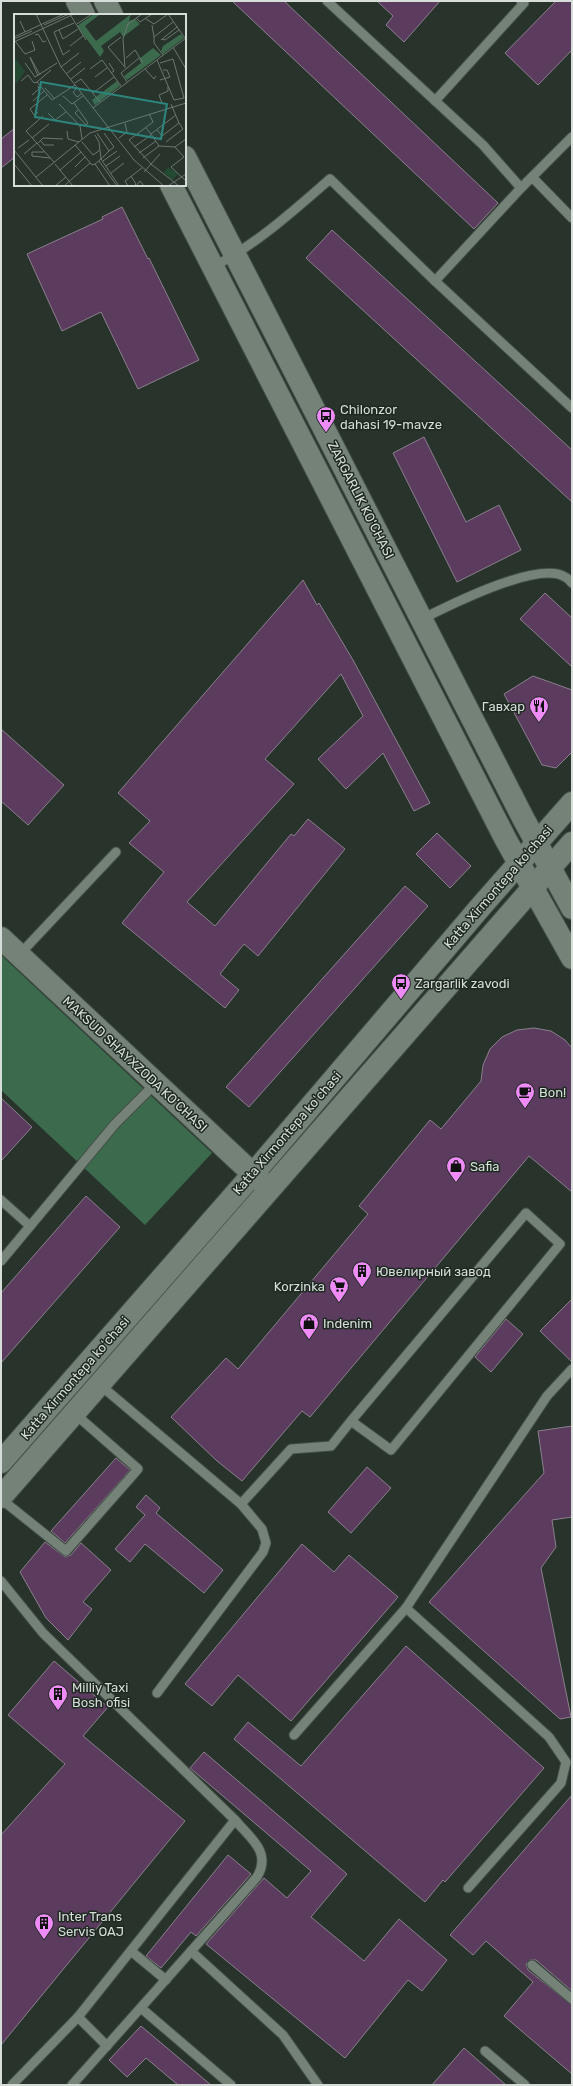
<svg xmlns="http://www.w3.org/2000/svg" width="573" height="2086" viewBox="0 0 573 2086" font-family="Rubik,sans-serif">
<rect width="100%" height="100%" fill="#27332b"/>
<polygon fill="#3c6a4d" points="1,955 212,1153 145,1225 1,1090"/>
<g fill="#5b3b5e" stroke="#8b808c">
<polygon points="232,1 284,1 498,203 474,229"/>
<polygon points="377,1 440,1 404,42 386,25 393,16"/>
<polygon points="556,1 572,1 572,50 538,85 505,53"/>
<polygon points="15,128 15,157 1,168 1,139"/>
<polygon points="122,207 148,259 149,258 199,360 138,389 101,312 62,331 27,254 103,219 102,217"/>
<polygon points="332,230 572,450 572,502 306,258"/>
<polygon points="424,437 466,522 499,505 521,550 457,582 393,453"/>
<polygon points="303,580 317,605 319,603 353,660 430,803 414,811 383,753 346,789 318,759 363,716 341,674 265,759 294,784 187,902 215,926 291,834 294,836 308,819 345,849 258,956 244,944 220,974 239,990 225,1008 122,923 164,872 129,843 150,821 118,793"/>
<polygon points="545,593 572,618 572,667 520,619"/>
<polygon points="533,676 572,690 572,752 556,768 542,765 504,694"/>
<polygon points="1,729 64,785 28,825 1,801"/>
<polygon points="437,833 471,866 450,888 416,854"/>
<polygon points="405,886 428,906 249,1107 226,1087"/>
<polygon points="534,1028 551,1031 565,1040 572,1048 572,1192 529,1156 310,1417 302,1411 242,1481 217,1461 171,1417 226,1358 238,1369 368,1214 359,1206 430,1120 441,1129 481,1081 483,1065 490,1049 502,1037 517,1030"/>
<polygon points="1,1098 32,1127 1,1161"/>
<polygon points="86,1196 120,1227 1,1363 1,1293"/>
<polygon points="572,1299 572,1362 540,1331"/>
<polygon points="506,1319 523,1334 491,1372 475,1357"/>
<polygon points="572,1426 572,1517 552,1520 556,1547 541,1568 571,1717 560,1719 429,1602 544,1473 538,1431"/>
<polygon points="116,1458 130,1470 65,1543 51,1531"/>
<polygon points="367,1467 391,1488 351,1533 328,1512"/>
<polygon points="146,1495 160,1508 156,1513 223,1570 204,1593 145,1544 130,1562 115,1549 145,1515 136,1507"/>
<polygon points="45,1542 65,1557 71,1555 81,1543 111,1570 83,1602 92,1609 68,1640 46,1618 20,1572"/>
<polygon points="302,1544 334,1572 349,1555 398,1597 291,1721 238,1675 212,1706 185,1684"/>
<polygon points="406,1646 544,1768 445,1882 443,1880 425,1902 234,1739 248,1722 301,1766"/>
<polygon points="54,1661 108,1707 83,1736 185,1821 1,2045 1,1835 65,1764 8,1715"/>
<polygon points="204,1752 347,1874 311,1917 364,1961 399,1919 447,1960 422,1991 408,1980 345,2058 206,1944 264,1878 287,1898 311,1871 190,1768"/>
<polygon points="572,1795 572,1991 536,1960 530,1960 526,1964 528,1970 572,2005 572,2074 504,2016 533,1982 486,1941 473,1955 450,1935"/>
<polygon points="228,1855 251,1874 196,1936 191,1932 161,1968 146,1956"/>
<polygon points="141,2026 211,2085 178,2085 146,2058 127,2077 109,2060"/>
<polygon points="464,2048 506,2085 432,2085"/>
</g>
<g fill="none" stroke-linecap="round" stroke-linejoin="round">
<g stroke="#444e47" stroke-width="11">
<g id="service">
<polyline points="327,1 483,145 521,188 435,281"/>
<polyline points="435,101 524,3 521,1"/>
<polyline points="532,177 572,218"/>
<polyline points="521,188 572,137"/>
<path d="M213,267C258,243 292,212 330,179L435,281L572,408"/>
<path d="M422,619C448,606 538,560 565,577C568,578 570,581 572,583"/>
<polyline points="19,955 116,852"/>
<polyline points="1,1200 30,1226"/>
<polyline points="1,1261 115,1124 156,1083"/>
<polyline points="99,1384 241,1504 262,1529 266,1543 263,1552 157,1693"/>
<polyline points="1,1499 66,1551 131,1477 138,1469 74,1413"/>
<polyline points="241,1504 291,1449 331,1446 351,1421 526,1213 560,1244 391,1450 351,1421"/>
<path d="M1,1581L43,1633L235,1820C250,1838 272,1852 257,1877L72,2085"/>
<polyline points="406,1608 549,1737 566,1762 561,1783 468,1888"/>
<polyline points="294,1735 406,1608 547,1396 572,1369"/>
<polyline points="131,1951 166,1980"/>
<polyline points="191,1951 283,2035 318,2085"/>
<polyline points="532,1965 572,1999"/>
<polyline points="141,2008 231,2085"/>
<polyline points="78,2017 235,1820"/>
<polyline points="485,2051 525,2085"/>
<polyline points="12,2085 78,2017 107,2046"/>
</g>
</g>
<g stroke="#444e47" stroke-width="24">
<polyline id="tertiary" points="1,938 267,1187"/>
</g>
<g stroke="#444e47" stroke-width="24">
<g id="secondary">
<polyline points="77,1 84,15"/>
<polyline points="105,1 112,15"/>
<polyline points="185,157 523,818 572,908"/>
<polyline points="171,185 506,840 572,958"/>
<polyline points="1,1462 253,1174 483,904 572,803"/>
<polyline points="1,1497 572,843"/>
</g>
</g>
<use href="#service" stroke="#748278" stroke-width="9"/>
<use href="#tertiary" stroke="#748278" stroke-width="22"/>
<use href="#secondary" stroke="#748278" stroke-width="22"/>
</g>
<defs>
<g id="bus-pin" transform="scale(1)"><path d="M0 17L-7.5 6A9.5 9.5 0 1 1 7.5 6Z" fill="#ef8bf7" stroke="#1e2921"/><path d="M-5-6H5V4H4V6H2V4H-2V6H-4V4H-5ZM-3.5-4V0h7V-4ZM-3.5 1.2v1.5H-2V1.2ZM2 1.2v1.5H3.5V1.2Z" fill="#111"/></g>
<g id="restaurant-pin" transform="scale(1)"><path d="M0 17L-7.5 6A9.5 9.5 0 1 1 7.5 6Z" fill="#ef8bf7" stroke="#1e2921"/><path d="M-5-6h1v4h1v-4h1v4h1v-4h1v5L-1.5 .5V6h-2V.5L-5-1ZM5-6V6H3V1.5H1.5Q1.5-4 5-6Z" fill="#111"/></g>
<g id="cafe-pin" transform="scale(1)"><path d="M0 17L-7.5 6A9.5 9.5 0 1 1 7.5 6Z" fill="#ef8bf7" stroke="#1e2921"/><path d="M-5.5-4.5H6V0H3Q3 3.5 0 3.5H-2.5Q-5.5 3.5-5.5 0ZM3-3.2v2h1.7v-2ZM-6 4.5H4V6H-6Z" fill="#111"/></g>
<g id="shop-pin" transform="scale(1)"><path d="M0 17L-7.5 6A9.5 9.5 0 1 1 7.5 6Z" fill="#ef8bf7" stroke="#1e2921"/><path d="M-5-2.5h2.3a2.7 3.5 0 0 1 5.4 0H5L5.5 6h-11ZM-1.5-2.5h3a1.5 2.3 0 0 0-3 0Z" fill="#111"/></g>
<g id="building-pin" transform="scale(1)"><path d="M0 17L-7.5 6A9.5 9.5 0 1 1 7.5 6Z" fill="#ef8bf7" stroke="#1e2921"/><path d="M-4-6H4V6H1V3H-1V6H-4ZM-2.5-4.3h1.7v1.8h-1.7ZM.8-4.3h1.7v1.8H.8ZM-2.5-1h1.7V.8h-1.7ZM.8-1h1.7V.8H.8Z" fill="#111"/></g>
<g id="supermarket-pin" transform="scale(1)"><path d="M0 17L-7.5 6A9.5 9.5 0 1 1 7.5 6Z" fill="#ef8bf7" stroke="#1e2921"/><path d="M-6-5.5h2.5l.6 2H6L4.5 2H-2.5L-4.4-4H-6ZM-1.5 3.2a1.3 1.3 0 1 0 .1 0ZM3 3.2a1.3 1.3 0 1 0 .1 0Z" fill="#111"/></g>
</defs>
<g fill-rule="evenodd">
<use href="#bus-pin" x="326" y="416"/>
<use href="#restaurant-pin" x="539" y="706"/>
<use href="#bus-pin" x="401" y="983"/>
<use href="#cafe-pin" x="525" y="1092"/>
<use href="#shop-pin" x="456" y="1166"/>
<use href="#building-pin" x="362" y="1271"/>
<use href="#supermarket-pin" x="339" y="1286"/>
<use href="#shop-pin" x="309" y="1323"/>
<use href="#building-pin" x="58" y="1694"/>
<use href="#building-pin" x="44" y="1923"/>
</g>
<g text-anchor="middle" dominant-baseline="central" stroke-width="3" stroke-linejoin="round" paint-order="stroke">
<g font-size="13" fill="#d7ded9" stroke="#1e2921" text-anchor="start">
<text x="340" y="409">Chilonzor<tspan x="340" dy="15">dahasi 19-mavze</tspan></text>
<text x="525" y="706" text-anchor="end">Гавхар</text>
<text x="415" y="983">Zargarlik zavodi</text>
<text x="539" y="1092">Bon!</text>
<text x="470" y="1166">Safia</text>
<text x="376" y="1271">Ювелирный завод</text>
<text x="325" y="1286" text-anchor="end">Korzinka</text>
<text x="323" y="1323">Indenim</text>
<text x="72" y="1687">Milliy Taxi<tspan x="72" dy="15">Bosh ofisi</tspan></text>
<text x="58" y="1916">Inter Trans<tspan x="58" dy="15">Servis OAJ</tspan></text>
</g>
<g font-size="13" fill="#d7ded9" stroke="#1e2921">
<text transform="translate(361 500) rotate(63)">ZARGARLIK KO'CHASI</text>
<text transform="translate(498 887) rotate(-49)">Katta Xirmontepa koʻchasi</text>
<text transform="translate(135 1064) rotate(43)">MAKSUD SHAYXZODA KO'CHASI</text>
<text transform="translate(287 1133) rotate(-49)">Katta Xirmontepa koʻchasi</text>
<text transform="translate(75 1378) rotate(-49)">Katta Xirmontepa koʻchasi</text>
</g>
</g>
<g transform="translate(14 14)">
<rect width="172" height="172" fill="#27332b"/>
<path d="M0,43L11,57L3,69L0,67ZM154,153L164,160L158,166L150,159Z" fill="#244a33"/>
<path d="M80,0L85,1L71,12L82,27L117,0L115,7L121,5L126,10L109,23L106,18L87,32L90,37L86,43L63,12ZM167,20L170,24L149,40L147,37L149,32ZM139,34L147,41L113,66L110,62L127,49L125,45ZM103,67L106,72L81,91L78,86Z" fill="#3c6a4d"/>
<path fill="none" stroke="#6d7771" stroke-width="1" d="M22,0L47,53L120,146L150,172M154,0L171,24M57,2L72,26M122,4L126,8L138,0M132,5L140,10L154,0M6,7L11,18M63,10L78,0M30,11L55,0M138,11L140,23M45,16L49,25L64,15M21,21L24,20L29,28L32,27M0,23L50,0M107,23L94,33L110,52M0,25L18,17M148,25L151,26L165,16M147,26L163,13M1,27L11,40L21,36L18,27M0,28L60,0M56,32L69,22M159,33L172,55M56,36L49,41L40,18L60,9M149,41L140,29V23L159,8M112,44L121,36L129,49M143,46L160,86L170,84L159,45L146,49M11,49L21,63L43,49M95,49L100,57L97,59M47,53L65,39M111,54L109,25L114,10L128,0M76,55L88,46L107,72M131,55L140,65L142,62M37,56L23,68L38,86L61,71M52,60L67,48M24,62L16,43L26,61M81,63L93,54M57,65L71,54M146,66L156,63L153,56H149M7,67L14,61L20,69L23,68M113,68L107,59L125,44M61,69L67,65L86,88M31,74L41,85M63,74L59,78L63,83L67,80M79,79L100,63M18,81L25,75L24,72M49,82L58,90L69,82M19,87L30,77M60,89L74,109L72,111M148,89L145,81L154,77V72M45,90L66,112L68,125M157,90L165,109M79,94L172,24M64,96L61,99L72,111M24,98L20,101L16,95L33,81M34,99L41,106L52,98M29,102L12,117L40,148M132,114L137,120L162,101M143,116L148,122L165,109L169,115L152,128M53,117L54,125L65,128M83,119L95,137L87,145M90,119L100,133L95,137M137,120L145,132M81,121L85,128L87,145M18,124L35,110M105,124L113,118L111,109M172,125L161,133L170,143L157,153L172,167M27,127L30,131H40M68,128L79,141L86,136M23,130L29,124L49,125M61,131L78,151L81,150L96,172M120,133L137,121M4,134L15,126M0,136L29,172M30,138H18V142L36,144M125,139L142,127M10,140L23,129M146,140L137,150L165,172M129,144L145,132L161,133M85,147L103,172M89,147L103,137M0,150L18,172M41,150L59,172M81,150L87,145L105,172M92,152L106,142M61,153L71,143M46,156L67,138M130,158L137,150L115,126L139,108L135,100M97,159L110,149M117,162L122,170L120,172M22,163L76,119L172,89M41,172L52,163M50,172L76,149M114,172L111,167L128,154M122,172L126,167L130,172M154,172L172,160"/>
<path fill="#2d867e" fill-opacity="0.15" stroke="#2d867e" stroke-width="2" d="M27,68L153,90L147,125L21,103Z"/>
<rect width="172" height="172" fill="none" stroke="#d7ded9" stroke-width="2"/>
</g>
<rect width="573" height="2086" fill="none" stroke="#d7ded9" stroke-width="4"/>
</svg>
